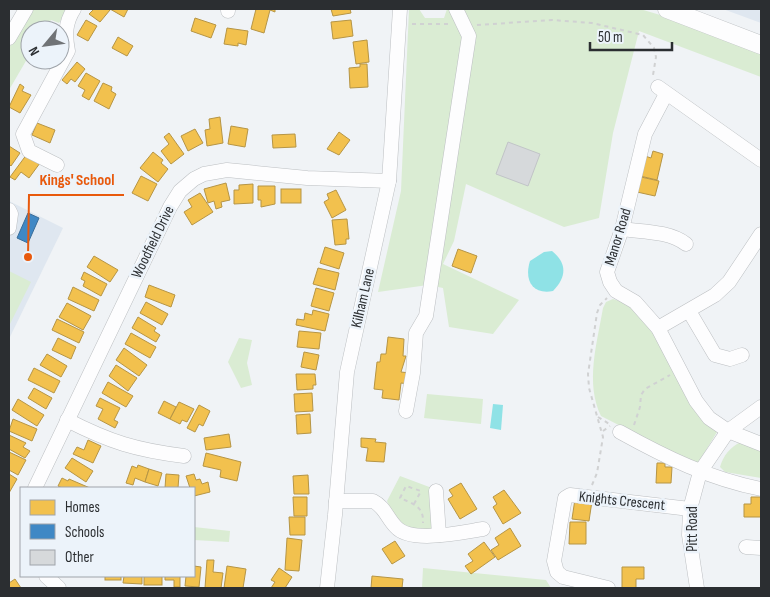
<svg xmlns="http://www.w3.org/2000/svg" width="770" height="597" viewBox="0 0 770 597" font-family="'Sofia Sans Condensed',sans-serif">
<rect width="100%" height="100%" fill="#f0f3f6"/>
<g fill="#dfe7f0">
<polygon points="723,9 761,9 761,23"/>
<polygon points="9,201 63,228 9,339"/>
</g>
<g fill="#daecd3">
<polygon points="32,9 68,9 59,23 51,20 45,30 30,30 30,54 9,90 9,48"/>
<polygon points="409,9 419,9 425,18 444,18 447,9 640,9 694,25 761,52 761,77 639,31 613,133 599,218 564,227 466,184 454,241 443,264 519,300 493,334 449,327 443,288 428,285 378,292 401,191"/>
<polygon points="9,271 31,282 9,326"/>
<path d="M613,299L631,305L655,334L717,432L697,465L601,416C585,383 597,343 603,308L606,302Z"/>
<polygon points="239,338 252,340 247,363 252,385 241,388 228,362"/>
<polygon points="427,394 483,399 481,424 424,418"/>
<path d="M741,442L761,450V478L725,472L720,467C723,456 730,447 741,442Z"/>
<path d="M400,476L432,488L435,530C406,529 400,529 387,501Z"/>
<polygon points="194,527 230,531 229,542 194,540"/>
<polygon points="423,568 546,580 551,588 422,588"/>
</g>
<g fill="#8fe2e6">
<path d="M552,251C567,263 567,277 553,291C532,295 524,280 530,261L544,252Z"/>
<polygon points="493,404 503,405 501,430 490,428"/>
</g>
<g fill="#f2c14e" stroke="#b69545">
<polygon points="94,9 108,9 110,10 100,22 89,14"/>
<polygon points="110,9 128,9 124,17"/>
<polygon points="256,9 275,9 275,12 270,10 264,33 251,29"/>
<polygon points="331,9 350,9 351,13 333,16"/>
<polygon points="195,18 216,25 211,38 191,31"/>
<polygon points="86,20 97,26 88,41 77,35"/>
<polygon points="351,20 353,36 333,39 331,22"/>
<polygon points="227,28 248,31 246,45 238,43 238,46 224,44"/>
<polygon points="118,37 133,46 127,56 112,48"/>
<polygon points="367,40 369,62 356,64 353,42"/>
<polygon points="77,62 85,69 75,82 71,79 67,84 62,80"/>
<polygon points="360,64 367,64 368,87 350,88 349,68 360,67"/>
<polygon points="86,73 100,81 89,100 82,96 85,90 78,86"/>
<polygon points="103,83 112,87 111,91 116,94 109,109 94,101"/>
<polygon points="20,84 24,87 22,91 31,95 20,113 9,107"/>
<polygon points="220,117 223,143 207,146 205,130 210,129 209,119"/>
<polygon points="37,123 55,130 50,143 32,135"/>
<polygon points="231,126 248,129 245,147 228,144"/>
<polygon points="195,129 203,143 188,151 181,136"/>
<polygon points="339,132 350,140 339,155 327,149"/>
<polygon points="169,133 184,154 171,164 161,151 169,144 164,137"/>
<polygon points="295,134 296,147 273,148 272,135"/>
<polygon points="9,146 20,153 11,166 9,164"/>
<polygon points="653,151 663,154 657,180 640,176 645,156 651,158"/>
<polygon points="153,152 163,160 161,163 168,169 158,182 140,168"/>
<polygon points="27,154 40,163 29,178 21,172 15,180 10,177"/>
<polygon points="141,176 157,184 148,201 132,193"/>
<polygon points="641,177 659,181 655,196 637,192"/>
<polygon points="226,183 230,200 221,202 222,207 216,209 214,201 208,203 204,189"/>
<polygon points="253,184 253,203 234,204 234,190 239,190 239,185"/>
<polygon points="258,186 275,186 275,204 261,207 261,200 258,200"/>
<rect x="281" y="189" width="20" height="14"/>
<polygon points="336,190 346,210 332,218 324,202 329,199 327,194"/>
<polygon points="200,193 213,212 192,225 184,212 192,207 188,200"/>
<polygon points="347,219 349,239 346,239 346,244 335,245 332,220"/>
<polygon points="325,247 344,253 339,269 320,263"/>
<polygon points="458,249 477,256 471,273 452,266"/>
<polygon points="94,256 118,270 110,282 87,267"/>
<polygon points="318,268 339,273 335,290 313,284"/>
<polygon points="84,272 107,284 101,296 83,286 85,281 81,279"/>
<polygon points="149,285 175,295 171,307 145,297"/>
<polygon points="73,287 99,300 94,311 68,299"/>
<polygon points="316,288 334,293 329,311 311,306"/>
<polygon points="146,302 168,314 162,325 140,313"/>
<polygon points="67,303 91,316 83,330 59,317"/>
<polygon points="313,310 329,314 325,331 296,325 297,319 304,320 305,313 312,315"/>
<polygon points="138,317 156,328 154,331 160,335 156,342 132,328"/>
<polygon points="57,319 84,332 79,343 52,330"/>
<polygon points="299,331 321,333 319,349 297,347"/>
<polygon points="131,333 156,347 150,358 125,344"/>
<polygon points="388,337 404,339 403,356 406,356 401,372 410,373 409,384 401,383 399,400 382,398 383,390 374,389 377,362 380,362 381,354 386,354"/>
<polygon points="58,338 76,347 71,359 52,350"/>
<polygon points="124,348 147,365 139,376 116,360"/>
<polygon points="304,352 319,355 316,370 301,367"/>
<polygon points="47,354 67,366 61,377 40,365"/>
<polygon points="116,365 137,378 128,391 109,376"/>
<polygon points="34,368 60,381 54,393 28,380"/>
<polygon points="296,374 315,374 316,385 313,385 313,389 297,390"/>
<polygon points="108,382 133,396 126,407 102,393"/>
<polygon points="34,388 52,398 46,409 28,398"/>
<polygon points="312,393 313,411 295,412 294,394"/>
<polygon points="100,398 120,408 114,420 118,422 115,428 98,419 103,409 96,406"/>
<polygon points="18,399 44,415 37,426 12,410"/>
<polygon points="164,401 176,407 170,419 158,413"/>
<polygon points="179,402 194,409 187,422 182,420 180,424 170,419"/>
<polygon points="199,405 210,411 203,426 199,424 195,432 187,428"/>
<polygon points="310,414 311,433 297,434 296,415"/>
<polygon points="13,419 37,429 32,441 9,431"/>
<polygon points="229,434 231,447 206,450 204,438"/>
<polygon points="9,435 26,443 23,447 30,451 25,458 9,449"/>
<polygon points="361,438 376,439 375,442 386,443 384,462 366,461 368,448 361,447"/>
<polygon points="88,440 101,446 93,463 73,454 77,447 84,450"/>
<polygon points="9,452 26,460 18,475 9,470"/>
<polygon points="206,453 241,462 237,481 220,477 221,470 203,466"/>
<polygon points="72,458 93,471 86,482 65,468"/>
<polygon points="657,463 665,463 665,467 672,467 671,483 656,483"/>
<polygon points="138,465 149,469 145,482 135,478 133,485 126,483 132,466 137,468"/>
<polygon points="149,469 162,473 158,486 145,482"/>
<polygon points="9,474 17,479 9,493"/>
<polygon points="166,474 179,475 178,488 165,488"/>
<polygon points="194,474 196,480 200,479 202,484 208,482 210,492 194,496 194,488 190,488 186,476"/>
<polygon points="308,475 309,494 294,494 293,476"/>
<polygon points="62,478 68,481 69,479 90,488 62,488 58,486"/>
<polygon points="461,483 477,509 460,519 448,499 453,496 449,490"/>
<polygon points="504,490 521,513 503,524 493,507 497,504 493,497"/>
<polygon points="293,497 307,497 307,516 294,516"/>
<polygon points="751,497 761,497 761,517 744,517 744,504 751,504"/>
<polygon points="575,499 592,501 589,521 572,519"/>
<polygon points="289,517 305,517 305,535 290,535"/>
<polygon points="570,522 586,522 586,544 569,544"/>
<polygon points="510,528 521,546 498,560 491,550 499,545 495,538"/>
<polygon points="287,538 302,540 299,571 285,570"/>
<polygon points="395,541 405,556 392,564 382,549"/>
<polygon points="484,542 495,557 471,574 465,566 473,561 468,554"/>
<polygon points="207,560 214,560 213,572 223,573 221,588 205,588"/>
<polygon points="194,566 201,567 199,587 185,586 186,576 194,576"/>
<polygon points="227,566 246,569 243,588 224,588"/>
<polygon points="622,567 644,567 644,579 636,579 636,588 622,588"/>
<polygon points="279,568 292,577 285,588 271,588 275,582 271,580"/>
<rect x="105" y="576" width="16" height="4"/>
<polygon points="124,576 142,576 142,584 123,583"/>
<rect x="144" y="576" width="18" height="9"/>
<polygon points="165,576 180,576 180,587 174,587 174,580 165,580"/>
<polygon points="372,576 403,579 402,588 371,588"/>
<polygon points="15,579 21,588 9,588 9,583"/>
</g>
<polygon fill="#3f88c5" stroke="#396d99" points="28,213 39,218 28,243 17,238"/>
<polygon fill="#d6d9db" stroke="#c1c4c7" points="508,142 540,154 528,186 496,174"/>
<g fill="none" stroke-linecap="round" stroke-linejoin="round">
<g stroke="#bcbfc2" stroke-width="15">
<g id="minor">
<polyline points="228,11 228,9"/>
<polyline points="9,38 26,9"/>
<polyline points="658,87 761,160"/>
<polyline points="666,94 645,134 622,229 607,272 610,282 616,291 635,302 658,328 696,401 709,418 728,431 761,444"/>
<path d="M57,165L29,151L23,134L68,51C65,35 65,23 74,9"/>
<polyline points="9,210 11,214 9,228"/>
<path d="M622,229C643,232 669,231 686,244"/>
<polyline points="689,311 715,355 730,359 742,355"/>
<polyline points="658,328 715,295 729,282 761,234"/>
<polyline points="406,411 413,373 416,333 426,316 469,36 456,9"/>
<path d="M67,420C110,442 136,450 184,456"/>
<path d="M620,432C665,457 710,479 761,489"/>
<polyline points="35,488 170,207 180,191 194,179 204,174 227,170 307,178 389,181"/>
<polyline points="436,491 439,535"/>
<path d="M336,501H373C385,507 387,518 396,527C411,544 463,532 483,529"/>
<polyline points="746,547 761,548"/>
<polyline points="46,576 59,588"/>
<polyline points="327,588 335,515 347,372 389,181 400,9"/>
<polyline points="608,588 563,577 557,572 554,561 565,498 570,495 690,509"/>
<polyline points="697,588 689,535 690,509 700,472 728,431 761,407"/>
</g>
</g>
<g stroke="#bcbfc2" stroke-width="19">
<polyline id="major" points="667,9 761,45"/>
</g>
<g stroke="#d0d1d2" stroke-width="2" stroke-dasharray="4 4" stroke-linecap="butt">
<polyline points="412,24 449,24"/>
<polyline points="477,25 552,20 592,23 643,35 654,48 656,57 653,75"/>
<polyline points="598,417 611,425"/>
<polyline points="634,425 640,407 641,395 645,389 670,375"/>
<polyline points="603,431 610,426"/>
<polyline points="592,485 597,473 603,437 589,388 588,374 597,313 600,305 607,298"/>
<path d="M414,504L421,491L406,486L400,498C413,504 424,506 423,523"/>
</g>
<use href="#minor" stroke="#fdfdfe" stroke-width="14"/>
<use href="#major" stroke="#fdfdfe" stroke-width="18"/>
</g>
<g text-anchor="middle" dominant-baseline="central" stroke-width="5" stroke-linejoin="round" paint-order="stroke">
<g font-size="15" fill="#2b2e31" stroke="#ecf3fa">
<text transform="translate(618 237) rotate(-73)">Manor Road</text>
<text transform="translate(153 242) rotate(-64)">Woodfield Drive</text>
<text transform="translate(363 298) rotate(-77)">Kilham Lane</text>
<text transform="translate(622 501) rotate(6)">Knights Crescent</text>
<text transform="translate(692 529) rotate(-90)">Pitt Road</text>
</g>
</g>
<path fill="none" stroke="#e8590c" stroke-width="2" d="M28 257L29 195H124"/>
<circle fill="#e8590c" stroke="#ecf3fa" stroke-width="2" cx="28" cy="257" r="5"/>
<g font-size="16" text-anchor="middle" font-weight="bold" fill="#e8590c" stroke="#ecf3fa" stroke-width="5" stroke-linejoin="round" paint-order="stroke">
<text x="77" y="185">Kings' School</text>
</g>
<rect width="770" height="597" fill="none" stroke="#2b2e31" stroke-width="20"/>
<rect x="20" y="487" width="175" height="90" fill="#ecf3fa" stroke="#9fa4aa"/>
<rect x="30" y="500" width="25" height="15" fill="#f2c14e" stroke="#9fa4aa"/>
<text x="65" y="512" font-size="15" fill="#2b2e31">Homes</text>
<rect x="30" y="524" width="25" height="15" fill="#3f88c5" stroke="#9fa4aa"/>
<text x="65" y="537" font-size="15" fill="#2b2e31">Schools</text>
<rect x="30" y="550" width="25" height="15" fill="#d6d9db" stroke="#9fa4aa"/>
<text x="65" y="562" font-size="15" fill="#2b2e31">Other</text>
<g transform="translate(45 45) rotate(241)"><circle r="24" fill="#ecf3fa" stroke="#9fa4aa"/>
<path d="M0-4L9 19L0 12L-9 19Z" fill="#707376"/>
<text y="-8" font-size="14" font-weight="bold" text-anchor="middle" fill="#2b2e31">N</text>
</g>
<path d="M590 42v8h82v-8" fill="none" stroke="#2b2e31" stroke-width="2.5"/>
<text x="598" y="42" font-size="15" fill="#2b2e31" stroke="#ecf3fa" stroke-width="4" paint-order="stroke">50 m</text>
</svg>
